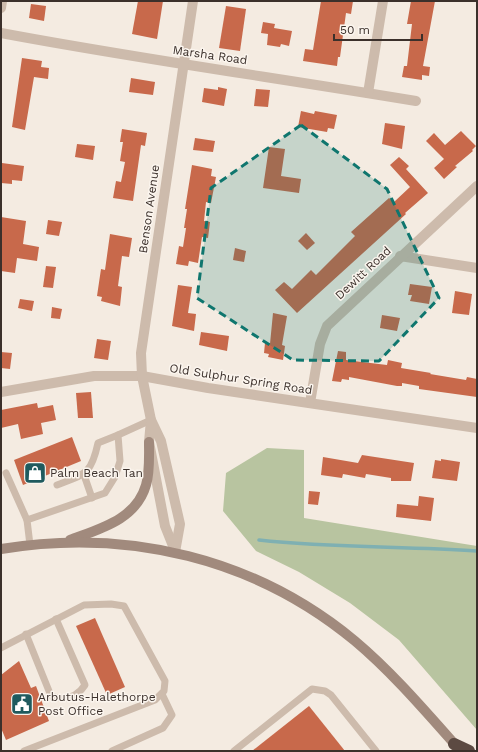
<svg xmlns="http://www.w3.org/2000/svg" width="478" height="752" viewBox="0 0 478 752" font-family="'Work Sans',sans-serif">
<rect width="100%" height="100%" fill="#f4ebe1"/>
<polygon fill="#b8c4a0" points="267,448 304,450 304,518 477,546 477,730 399,640 350,603 299,572 256,551 223,511 226,473"/>
<g fill="none" stroke-linecap="round" stroke-linejoin="round">
<path stroke="#7fb0b2" stroke-width="3.5" d="M259,540C332,548 404,546 477,551"/>
</g>
<g fill="#c8694b">
<polygon points="138,1 163,1 157,39 132,34"/>
<polygon points="321,1 353,1 351,14 346,13 340,57 338,57 337,66 303,61 305,49 313,50"/>
<polygon points="411,1 435,1 423,66 430,67 429,76 422,75 422,80 402,77 404,66 407,66 412,24 407,24"/>
<polygon points="31,4 46,6 44,21 29,18"/>
<polygon points="226,6 246,9 240,51 219,48"/>
<polygon points="263,22 275,24 274,28 292,31 289,46 281,44 280,47 267,45 268,34 261,33"/>
<polygon points="22,58 42,61 41,67 49,68 48,79 34,77 25,130 12,127"/>
<polygon points="131,78 155,82 153,95 129,92"/>
<polygon points="218,87 227,89 224,106 202,102 204,88 218,90"/>
<polygon points="256,89 270,90 268,107 254,106"/>
<polygon points="301,111 314,114 315,111 337,115 334,129 328,128 327,132 298,127"/>
<polygon points="385,123 405,126 402,149 382,144"/>
<polygon points="122,129 147,133 145,146 141,145 133,201 113,198 116,181 121,182 125,162 120,161 123,142 120,142"/>
<polygon points="461,131 476,146 472,150 473,151 455,166 457,167 444,179 434,168 444,159 426,141 434,133 445,145"/>
<polygon points="195,138 215,141 213,152 193,150"/>
<polygon points="77,144 95,146 93,160 75,157"/>
<polygon points="269,147 285,149 281,176 301,179 299,193 263,188"/>
<polygon points="399,157 409,166 406,169 428,193 405,213 406,214 297,313 275,290 284,282 292,289 311,270 316,275 355,236 351,232 389,198 394,202 410,187 390,165"/>
<polygon points="2,163 24,166 22,181 12,180 12,184 1,183"/>
<polygon points="192,165 212,169 211,176 216,177 211,203 206,202 204,221 210,222 208,238 202,237 198,263 189,261 188,266 176,264 179,246 183,247 186,228 184,228 187,209 185,209"/>
<polygon points="1,217 26,221 23,244 39,247 37,261 17,258 15,273 1,271"/>
<polygon points="48,220 62,222 59,236 46,234"/>
<polygon points="306,233 315,243 307,250 298,241"/>
<polygon points="110,234 132,238 129,257 122,256 118,286 122,287 120,306 101,301 102,297 97,296 101,269 105,270"/>
<polygon points="235,248 246,251 244,262 233,260"/>
<polygon points="46,266 56,267 53,288 43,287"/>
<polygon points="410,284 432,287 429,304 410,301 412,295 408,295"/>
<polygon points="178,285 192,287 188,313 196,314 194,331 172,326"/>
<polygon points="455,291 472,294 469,315 452,313"/>
<polygon points="20,299 34,301 32,311 18,308"/>
<polygon points="52,307 62,309 60,319 51,318"/>
<polygon points="273,313 287,316 282,345 285,346 283,360 268,357 269,354 264,353 265,343 270,344"/>
<polygon points="382,315 400,318 397,331 380,328"/>
<polygon points="201,332 229,336 227,351 199,345"/>
<polygon points="97,339 111,341 108,360 94,358"/>
<polygon points="338,351 346,352 346,360 387,365 388,360 402,363 401,368 431,373 430,374 466,380 467,377 477,379 477,397 419,389 419,386 402,383 402,386 397,386 349,377 349,380 342,379 341,382 332,381"/>
<polygon points="1,352 12,353 10,369 1,368"/>
<polygon points="91,392 93,418 78,418 76,393"/>
<polygon points="37,403 38,408 53,405 56,420 41,423 43,434 21,439 18,424 1,428 1,410"/>
<polygon points="72,437 81,461 23,485 14,460"/>
<polygon points="362,455 414,463 411,481 391,481 391,478 366,474 365,478 343,474 342,478 321,475 323,457 358,463"/>
<polygon points="441,459 460,462 457,481 432,478 435,460 441,461"/>
<polygon points="309,491 320,492 318,505 308,504"/>
<polygon points="419,496 434,498 431,521 396,517 397,504 418,506"/>
<polygon points="95,618 125,687 107,695 76,626"/>
<polygon points="19,661 31,688 36,686 49,721 6,740 1,728 1,675"/>
<polygon points="309,706 345,751 252,751"/>
</g>
<g fill="none" stroke-linecap="round" stroke-linejoin="round">
<g stroke="#cdbbac" stroke-width="7">
<polyline points="6,473 27,520"/>
<polyline points="84,475 92,498"/>
<path d="M57,485C85,474 91,475 98,443L118,435"/>
<polyline points="30,545 27,520 105,493 115,477 120,461 118,435 151,420"/>
<path d="M26,634L51,696C65,701 77,697 85,685L56,619"/>
<polyline points="1,648 84,605 111,604 124,606 165,681 164,691 155,700 24,751"/>
<polyline points="112,751 163,728 172,715 162,694"/>
<polyline points="234,751 312,689 325,691 331,695 376,751"/>
</g>
<g stroke="#cdbbac" stroke-width="10">
<polyline points="1,8 2,1"/>
<path d="M1,33C139,59 278,78 416,101"/>
<polyline points="368,93 383,1"/>
<polyline points="400,256 477,268"/>
<polyline points="1,392 94,376 142,376 208,388 477,428"/>
<polyline points="310,403 320,344 327,326 477,186"/>
</g>
<g stroke="#cdbbac" stroke-width="10">
<polyline points="151,420 149,442 165,526 175,551"/>
<polyline points="175,552 180,524 161,441 151,420 142,376 141,353 193,1"/>
</g>
<g stroke="#a18a7d" stroke-width="10">
<path d="M70,540C99,529 136,520 146,485C150,472 149,455 149,442"/>
<path d="M1,549C128,528 255,558 355,641C393,673 426,712 459,749"/>
</g>
<polyline stroke="#5c4a42" stroke-width="12" points="454,744 469,751"/>
</g>
<path fill="#0f766e" fill-opacity="0.2" stroke="#0f766e" stroke-width="3" stroke-dasharray="8 5" stroke-linejoin="round" d="M301,125L387,189L439,298L379,361L293,360L197,298L211,188Z"/>
<defs>
<g id="shop-square" transform="scale(1.15)"><rect x="-9" y="-9" width="18" height="18" rx="4" fill="#1f5a5e" stroke="#fbf5ee"/><path d="M-5-2.5h2.3a2.7 3.5 0 0 1 5.4 0H5L5.5 6h-11ZM-1.5-2.5h3a1.5 2.3 0 0 0-3 0Z" fill="#fff"/></g>
<g id="civic-square" transform="scale(1.15)"><rect x="-9" y="-9" width="18" height="18" rx="4" fill="#1f5a5e" stroke="#fbf5ee"/><path d="M-.6-6.5H3V-4.5H.6V-3L4-1V1h2V6H-6V1h2V-1L-.6-3ZM-1.2 2.5V6h2.4V2.5Z" fill="#fff"/></g>
</defs>
<g fill-rule="evenodd">
<use href="#shop-square" x="35" y="473"/>
<use href="#civic-square" x="22" y="704"/>
</g>
<g text-anchor="middle" dominant-baseline="central" stroke-width="3" stroke-linejoin="round" paint-order="stroke">
<g font-size="12" fill="#3b302b" stroke="#fbf5ee">
<text transform="translate(210 55) rotate(8)">Marsha Road</text>
<text transform="translate(149 209) rotate(-82)">Benson Avenue</text>
<text transform="translate(363 273) rotate(-43)">Dewitt Road</text>
<text transform="translate(241 379) rotate(9)">Old Sulphur Spring Road</text>
</g>
<g font-size="12" fill="#3b302b" stroke="#fbf5ee" text-anchor="start">
<text x="50" y="473">Palm Beach Tan</text>
<text x="38" y="697">Arbutus-Halethorpe<tspan x="38" dy="14">Post Office</tspan></text>
</g>
</g>
<rect width="478" height="752" fill="none" stroke="#3b302b" stroke-width="4"/>
<path d="M334 34v6h88v-6" fill="none" stroke="#3b302b" stroke-width="2"/>
<text x="340" y="34" font-size="12" fill="#3b302b" stroke="#fbf5ee" stroke-width="3" paint-order="stroke">50 m</text>
</svg>
